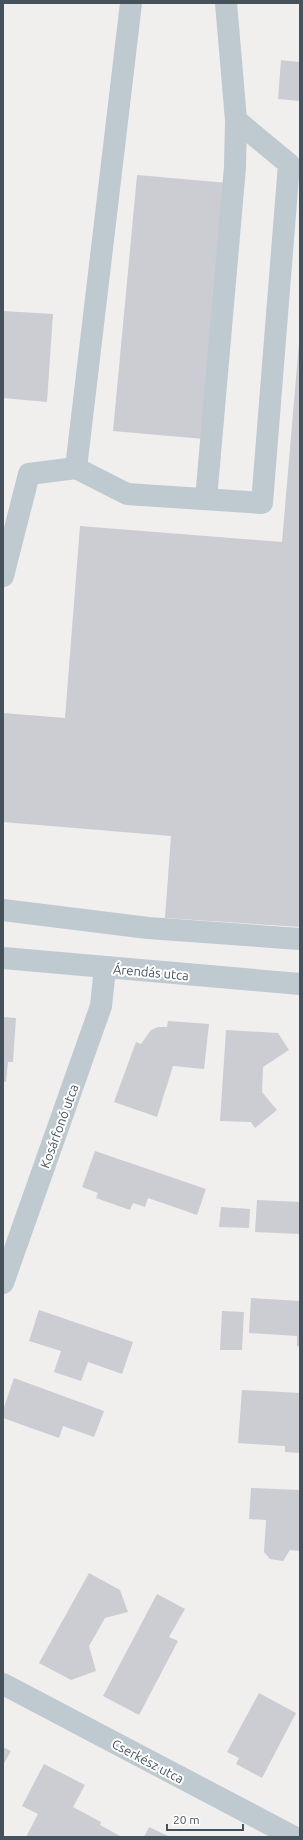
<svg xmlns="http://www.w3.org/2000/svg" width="303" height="1840" viewBox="0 0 303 1840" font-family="Ubuntu,sans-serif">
<rect width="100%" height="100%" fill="#f1eeee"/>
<g fill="#cbcdd3">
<polygon points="281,60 300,62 300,101 278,99"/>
<polygon points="137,175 228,183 204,439 113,431"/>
<polygon points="3,311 53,314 47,402 3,398"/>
<polygon points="299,343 300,927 165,918 171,836 3,822 3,713 65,718 80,526 282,542"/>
<polygon points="3,1017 16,1018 13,1062 8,1062 6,1082 3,1081"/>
<polygon points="168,1021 209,1024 204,1069 173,1066 157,1117 114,1102 136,1042 141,1044 151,1030 158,1027 167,1027"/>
<polygon points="226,1030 278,1033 289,1050 263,1067 262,1092 277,1110 255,1128 251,1122 220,1121"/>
<polygon points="95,1151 206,1189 197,1215 148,1198 145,1207 133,1203 130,1210 96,1198 98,1193 82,1187"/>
<polygon points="257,1200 300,1202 300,1234 255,1232"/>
<polygon points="221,1207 250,1209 249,1228 219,1227"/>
<polygon points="251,1298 300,1301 300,1347 297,1346 297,1336 249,1333"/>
<polygon points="39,1310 133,1342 122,1374 88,1362 81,1381 54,1372 61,1351 29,1341"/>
<polygon points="222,1311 244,1312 242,1350 220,1350"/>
<polygon points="14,1378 104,1411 94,1437 63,1426 59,1438 3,1418 3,1410"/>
<polygon points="242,1390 300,1393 300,1453 285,1452 285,1446 238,1443"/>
<polygon points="251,1488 300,1490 300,1551 290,1550 283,1561 270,1559 264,1552 266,1520 249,1519"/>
<polygon points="89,1573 120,1590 128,1612 105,1618 89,1646 96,1671 71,1680 39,1663"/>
<polygon points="157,1594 185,1609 169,1637 178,1641 139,1715 103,1696"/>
<polygon points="259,1693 296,1713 262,1778 236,1764 239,1758 227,1752"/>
<polygon points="3,1747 11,1751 3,1765"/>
<polygon points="44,1764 85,1785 73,1807 101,1822 100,1825 122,1837 26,1837 38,1814 22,1806"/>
<polygon points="149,1827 170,1837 144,1837"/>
</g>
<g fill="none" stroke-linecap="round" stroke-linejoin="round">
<g stroke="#bec9d0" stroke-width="22">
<polyline points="131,3 76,468 127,494 262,503 289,164 236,120 226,3"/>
<polyline points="206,499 235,167 236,120"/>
<polyline points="3,576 29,474 76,468"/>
<polyline points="3,910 148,928 300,939"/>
<polyline points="3,958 300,984"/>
<polyline points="3,1283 101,1006 105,968"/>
<polyline points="3,1684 294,1837"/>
</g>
</g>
<g text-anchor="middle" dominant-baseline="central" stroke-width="4" stroke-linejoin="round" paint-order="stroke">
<g font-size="13" fill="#46525b" stroke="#fff">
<text transform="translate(151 972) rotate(5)">Árendás utca</text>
<text transform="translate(59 1126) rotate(-70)">Kosárfonó utca</text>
<text transform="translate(148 1761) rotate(28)">Cserkész utca</text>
</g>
</g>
<rect width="303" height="1840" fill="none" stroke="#46525b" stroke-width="8"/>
<path d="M167 1824v6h76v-6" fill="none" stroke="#46525b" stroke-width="2"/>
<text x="173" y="1824" font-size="12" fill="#46525b" stroke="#ffffff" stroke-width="3" paint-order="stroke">20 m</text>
</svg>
